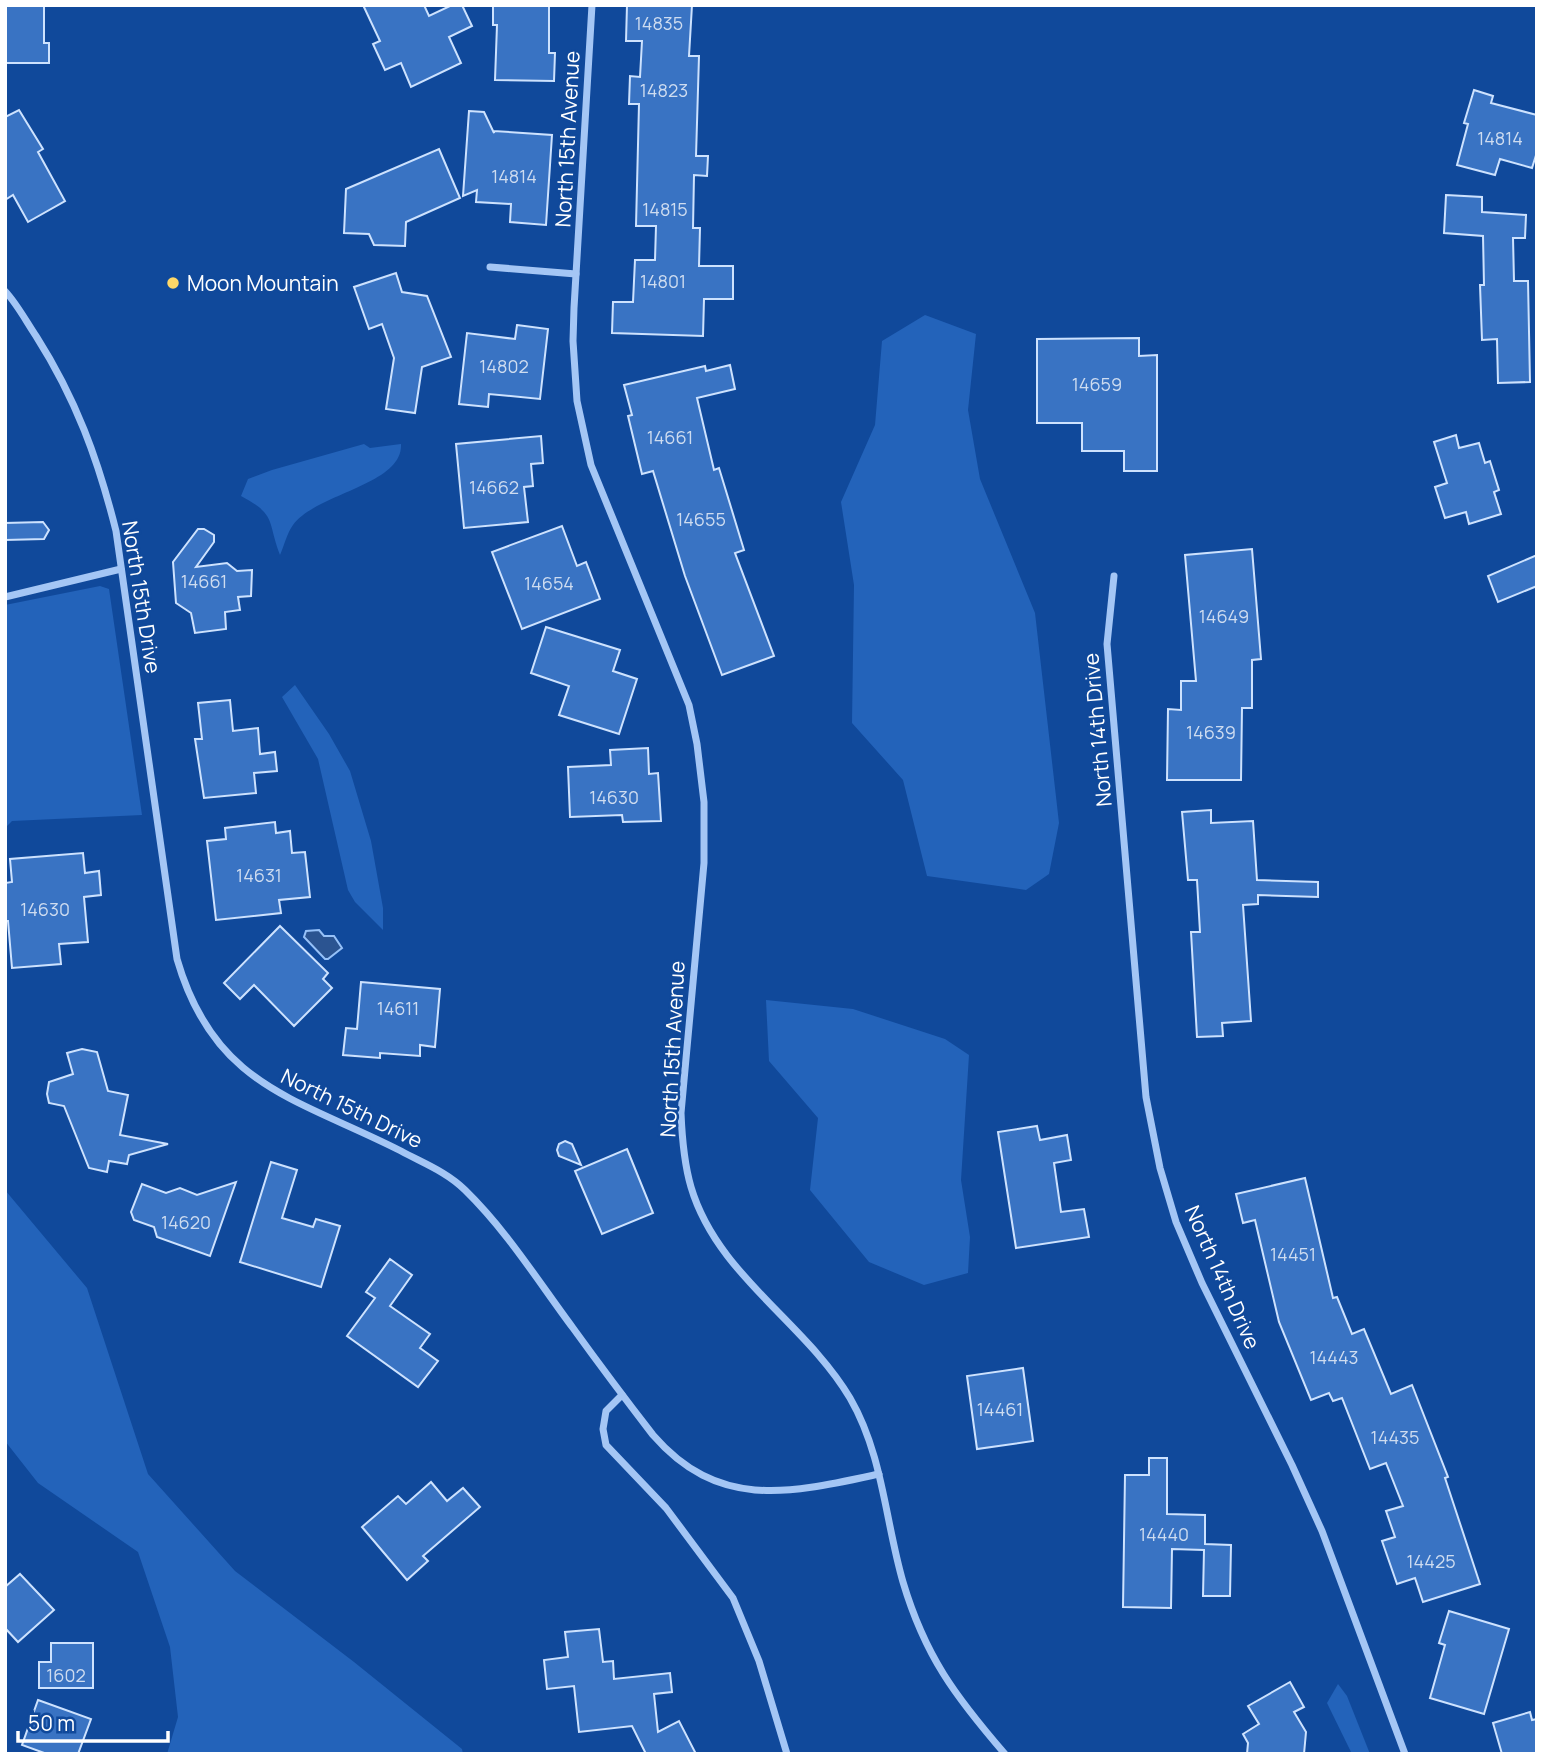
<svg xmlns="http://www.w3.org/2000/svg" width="1542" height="1759" viewBox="0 0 1542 1759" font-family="Manrope,sans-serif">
<rect width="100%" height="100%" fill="#10499b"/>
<g fill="#2363ba">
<polygon points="925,315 976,334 968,410 980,479 1035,613 1059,823 1049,874 1026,890 927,876 903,780 852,723 854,585 841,502 875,425 882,341"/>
<path d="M364,444L370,448L401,444C403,485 316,493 293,525C287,533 284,546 280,555C267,521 277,515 241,496L248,479L272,470Z"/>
<polygon points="100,586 109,589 142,815 12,821 5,828 5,605"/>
<polygon points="295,685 329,734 350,771 371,841 383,908 383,930 355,902 348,890 318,759 282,697"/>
<polygon points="766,1000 853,1009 945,1039 969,1055 961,1180 970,1237 968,1273 924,1285 869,1262 810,1190 818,1118 769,1061"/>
<polygon points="5,1190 87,1288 148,1474 235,1571 354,1662 462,1749 463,1754 167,1754 178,1717 170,1647 138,1552 38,1483 5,1441"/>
<polygon points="1338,1684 1347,1696 1370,1754 1352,1754 1327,1703"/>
</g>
<polygon fill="#2b5491" stroke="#96c1f8" stroke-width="2" points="319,930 324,936 334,936 342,948 328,959 325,959 304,937 306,931"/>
<g fill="#3973c3" stroke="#cde2fe" stroke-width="2">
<polygon points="5,5 44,5 44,43 49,43 49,63 5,63"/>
<polygon points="363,5 424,5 429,16 452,5 462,5 472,26 449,37 461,63 411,87 401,63 385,70 373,44 380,41"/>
<polygon points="493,5 549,5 549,53 555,53 554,81 495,80 497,25 493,25"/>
<polygon points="627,5 692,5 689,56 699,56 696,156 708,156 707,176 694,175 693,228 700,228 699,266 733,266 733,299 704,299 703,336 612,333 613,302 633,302 635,260 655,260 656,226 636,226 639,104 629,104 630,76 640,77 642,41 626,41"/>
<polygon points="1474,90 1493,96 1491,103 1537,115 1537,152 1532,168 1500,159 1495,175 1457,165 1468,124 1464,123"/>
<polygon points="19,110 43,149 38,152 65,201 28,222 13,195 5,200 5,117"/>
<polygon points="469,111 484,112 494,133 494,131 552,135 546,225 510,222 511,204 476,202 477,190 463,196"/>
<polygon points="439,149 460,198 406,222 405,246 374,245 369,234 344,233 346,189"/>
<polygon points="1446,195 1482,197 1482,212 1526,215 1525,238 1513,238 1514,281 1528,281 1530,382 1498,383 1497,339 1482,340 1480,285 1484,285 1483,236 1444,233"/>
<polygon points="396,273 402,292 427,296 451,357 422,367 415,413 386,409 394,358 382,324 369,329 354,287"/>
<polygon points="517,325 548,329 540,399 489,394 488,407 459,404 467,333 515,339"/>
<polygon points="1139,338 1139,356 1157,355 1157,471 1124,471 1124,451 1082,451 1082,423 1037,423 1037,339"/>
<polygon points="730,365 735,389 697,398 714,470 719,468 744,550 735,553 774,656 722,675 685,576 653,471 642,474 628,416 632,415 624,385 705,366 706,371"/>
<polygon points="1456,435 1459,448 1479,443 1485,463 1490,461 1499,490 1494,492 1501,514 1469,524 1466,512 1445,518 1435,487 1447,483 1434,442"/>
<polygon points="541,436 543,463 531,464 533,486 524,487 528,522 464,528 456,444"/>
<polygon points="43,522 49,530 44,539 5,540 5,523"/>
<polygon points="562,526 577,566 586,562 600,599 522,629 492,552"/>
<polygon points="198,529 204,529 214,535 214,542 196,567 227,563 237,571 252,570 251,596 238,597 240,610 225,612 226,629 195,633 191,613 176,603 173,562"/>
<polygon points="1252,549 1261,659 1252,660 1252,708 1242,708 1241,780 1167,780 1168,709 1181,710 1181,681 1196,681 1185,555"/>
<polygon points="1537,555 1537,586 1498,602 1488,576"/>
<polygon points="546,627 620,650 613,671 637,679 619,734 559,715 569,686 531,673"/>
<polygon points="230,700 233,731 258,728 260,754 275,752 277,771 254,773 256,793 204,798 195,739 202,739 198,703"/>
<polygon points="648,748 649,774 658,773 661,821 623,822 622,815 570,817 568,767 611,765 610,750"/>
<polygon points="1211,810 1211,823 1253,821 1257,880 1318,882 1318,897 1258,895 1258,904 1243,905 1251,1021 1222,1023 1223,1036 1197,1037 1191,932 1200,932 1197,880 1188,880 1182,812"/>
<polygon points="275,822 276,833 290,831 292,853 305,852 310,897 279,900 281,913 216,920 207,841 226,839 225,828"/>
<polygon points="83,853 85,873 99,871 101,895 84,897 88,942 59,944 61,964 12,968 8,921 5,921 5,883 12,882 10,859"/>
<polygon points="280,926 328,973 323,979 332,988 294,1026 254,985 240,999 224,983"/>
<polygon points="361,982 440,989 435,1047 420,1045 420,1056 380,1053 380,1058 343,1055 346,1028 357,1029"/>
<polygon points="82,1049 97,1052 108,1091 128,1095 120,1135 168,1144 129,1155 127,1164 109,1161 107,1172 89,1168 64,1106 49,1103 47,1094 49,1082 73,1074 67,1053"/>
<polygon points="1037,1126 1040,1140 1067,1135 1071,1160 1054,1163 1061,1212 1084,1209 1089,1237 1016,1248 998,1132"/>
<polygon points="565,1141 572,1144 581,1165 559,1156 557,1150 559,1144"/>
<polygon points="627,1149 653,1213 602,1234 575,1171"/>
<polygon points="271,1162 297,1170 282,1218 313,1227 316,1219 340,1226 321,1287 240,1262"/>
<polygon points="1305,1178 1333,1298 1337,1297 1352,1334 1364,1329 1391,1394 1412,1385 1448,1477 1445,1478 1480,1584 1423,1602 1415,1578 1397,1584 1382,1541 1395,1537 1386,1511 1403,1506 1386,1463 1370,1469 1342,1398 1333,1401 1329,1393 1311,1400 1279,1322 1255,1220 1243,1223 1236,1194"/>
<polygon points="236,1182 210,1256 157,1237 154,1227 134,1220 131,1212 142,1184 166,1193 180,1188 197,1195"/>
<polygon points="390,1259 412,1275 390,1306 430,1334 420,1348 438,1361 418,1387 347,1336 375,1298 366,1292"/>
<polygon points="1023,1368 1033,1441 977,1449 967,1376"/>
<polygon points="1149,1458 1167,1458 1167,1514 1205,1515 1205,1544 1231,1545 1230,1596 1203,1596 1204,1550 1172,1549 1171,1608 1123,1607 1125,1475 1149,1475"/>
<polygon points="431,1482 447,1501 463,1488 480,1507 423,1556 428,1561 407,1580 362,1527 398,1496 406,1504"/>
<polygon points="20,1574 54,1610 18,1642 5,1628 5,1587"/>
<polygon points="1449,1611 1509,1629 1484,1714 1430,1698 1445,1645 1439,1643"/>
<polygon points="599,1629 603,1662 613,1661 614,1679 670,1673 672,1692 654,1694 658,1732 679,1721 696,1754 646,1754 632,1726 579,1732 574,1686 547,1689 544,1660 568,1657 565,1632"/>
<polygon points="51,1643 93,1643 93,1688 39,1688 39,1662 51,1662"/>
<polygon points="1290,1682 1304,1707 1294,1712 1306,1732 1304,1754 1247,1754 1248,1743 1243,1734 1259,1724 1248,1706"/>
<polygon points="38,1700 91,1719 78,1754 47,1754 22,1745"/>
<polygon points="1530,1712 1532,1720 1537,1719 1537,1754 1502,1754 1493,1723"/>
</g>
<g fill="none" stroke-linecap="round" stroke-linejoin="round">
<g stroke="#a4c6f5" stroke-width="7">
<path d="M592,5L574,308L573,341L577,401L591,465L689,705L697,744L704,802V863L681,1113C682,1138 684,1163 691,1187C717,1275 805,1322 850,1398C883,1455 885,1520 903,1582C925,1656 955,1696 1005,1754"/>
<polyline points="490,267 576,274"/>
<path d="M5,291C17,304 26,321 36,336C76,399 98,459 116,531L177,959C214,1087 297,1098 401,1151C423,1163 447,1172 465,1190C507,1231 538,1281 573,1328C599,1364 626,1400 653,1435C719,1511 791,1493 879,1474"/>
<polyline points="1114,576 1107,644 1146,1097 1160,1168 1176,1222 1202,1283 1292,1465 1322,1531 1405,1754"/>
<polyline points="5,597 121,569"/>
<polyline points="622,1395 606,1411 603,1429 606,1445 666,1508 733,1598 759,1661 787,1754"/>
</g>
</g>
<circle fill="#ffd868" stroke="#10499b" stroke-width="2.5" cx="173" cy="283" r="7"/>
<g text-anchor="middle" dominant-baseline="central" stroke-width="5" stroke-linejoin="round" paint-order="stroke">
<g font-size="18" fill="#cedcf0">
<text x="659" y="23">14835</text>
<text x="664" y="90">14823</text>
<text x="1500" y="138">14814</text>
<text x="514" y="176">14814</text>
<text x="665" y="209">14815</text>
<text x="663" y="281">14801</text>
<text x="504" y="366">14802</text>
<text x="1097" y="384">14659</text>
<text x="670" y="437">14661</text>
<text x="494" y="487">14662</text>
<text x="701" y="519">14655</text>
<text x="204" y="581">14661</text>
<text x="549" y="583">14654</text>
<text x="1224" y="616">14649</text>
<text x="1211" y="732">14639</text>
<text x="614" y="797">14630</text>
<text x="259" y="875">14631</text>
<text x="45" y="909">14630</text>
<text x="398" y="1008">14611</text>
<text x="186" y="1222">14620</text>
<text x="1293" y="1254">14451</text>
<text x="1334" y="1357">14443</text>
<text x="1000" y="1409">14461</text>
<text x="1395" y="1437">14435</text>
<text x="1164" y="1534">14440</text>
<text x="1431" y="1561">14425</text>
<text x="66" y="1675">1602</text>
</g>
<g font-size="21" fill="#fff" stroke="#10499b">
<text transform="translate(567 139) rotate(-87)">North 15th Avenue</text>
<text transform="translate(142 597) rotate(81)">North 15th Drive</text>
<text transform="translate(1097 730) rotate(-95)">North 14th Drive</text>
<text transform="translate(672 1049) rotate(-87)">North 15th Avenue</text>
<text transform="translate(352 1108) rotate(26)">North 15th Drive</text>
<text transform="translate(1223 1277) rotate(66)">North 14th Drive</text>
</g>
<g font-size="21" fill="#fff" stroke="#10499b" text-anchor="start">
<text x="187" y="283">Moon Mountain</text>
</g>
</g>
<rect width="1542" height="1759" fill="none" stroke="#ffffff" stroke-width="14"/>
<path d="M18 1731v10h150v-10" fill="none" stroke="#ffffff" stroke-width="3.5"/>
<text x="28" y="1731" font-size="21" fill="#ffffff" stroke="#10499b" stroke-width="5" paint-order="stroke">50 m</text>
</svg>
